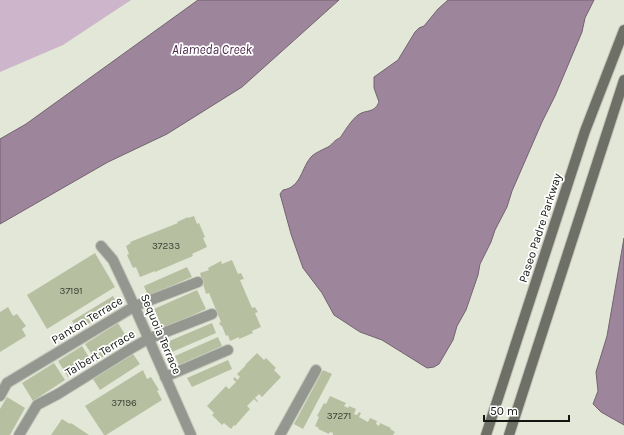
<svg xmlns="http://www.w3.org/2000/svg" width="624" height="435" viewBox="0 0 624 435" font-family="Karla,sans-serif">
<rect width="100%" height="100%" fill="#e3e7d8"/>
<polygon fill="#cdb5cb" points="0,0 131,0 63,45 0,72"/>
<g fill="#9d859b" stroke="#746371">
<polygon points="198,0 339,0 242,87 167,134 108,162 0,224 0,139 26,124"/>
<path d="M448,0H594L585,18L582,32L555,96L542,122L512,191L507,207L495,230L491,242L480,264L478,275L466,310L457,326L453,340L439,364L434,367L427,368L382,340L360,332L334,315L322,293L303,268L291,234L280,194L283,190C302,187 301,167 312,156C315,153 324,149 328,147C332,145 334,140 340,138C344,132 352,119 358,115C366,109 374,114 379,102L374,88V77L398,60L415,32L419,28L424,26L438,9Z"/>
<polygon points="624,238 624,425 601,412 593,404 598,391 596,372 607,336"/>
</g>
<g fill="#b7bfa1">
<polygon points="194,216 197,224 199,223 205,237 203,238 207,247 192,254 193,256 155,272 155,271 140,277 136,267 133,268 127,255 129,254 126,246 131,243 130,242 178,223 177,222 188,217 188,218"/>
<polygon points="95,253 115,287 47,329 27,295"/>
<polygon points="232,260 238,274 241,273 244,279 240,280 252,308 255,307 256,309 258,312 255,313 261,327 252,331 253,333 239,339 239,337 230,341 228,335 226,336 222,326 221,326 219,323 221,322 209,293 206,294 200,273 209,270 208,268 221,261 222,264"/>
<polygon points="187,267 192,277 148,296 144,286"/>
<polygon points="197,290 206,309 163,329 154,309"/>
<polygon points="113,296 118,306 78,330 72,321"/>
<polygon points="8,307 13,316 17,314 26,326 22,329 26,336 0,352 0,312"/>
<polygon points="118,323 129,341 96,361 85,344"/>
<polygon points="212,323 216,333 172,352 167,342"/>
<polygon points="218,337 222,346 179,365 175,356"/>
<polygon points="82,346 92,362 68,377 58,361"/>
<polygon points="257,353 264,360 266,358 276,368 274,370 281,377 262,397 259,394 255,398 258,401 257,402 254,399 247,406 250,409 235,426 234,425 231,429 224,423 222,425 212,415 214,413 207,406 226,386 229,389 236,382 233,379 235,377 237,380 240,377 237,374 246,365 245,365"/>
<polygon points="133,354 140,364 100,390 93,379"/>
<polygon points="228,360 232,369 192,387 187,378"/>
<polygon points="54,363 65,380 33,401 22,383"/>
<polygon points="143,370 147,379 151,377 159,390 157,391 162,400 106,435 104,435 85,406"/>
<polygon points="323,370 332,374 303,429 294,424"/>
<polygon points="330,396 346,403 344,406 348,408 349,406 356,409 354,414 357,415 359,412 361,413 359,417 368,422 370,418 377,421 376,424 379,426 380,423 391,428 390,429 395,432 393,435 333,435 333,433 330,432 329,434 318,429 319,428 315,426 319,417 317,416 324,403 326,404"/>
<polygon points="7,397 25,408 10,435 0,435 0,409"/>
<polygon points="62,419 70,424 71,423 89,435 51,435"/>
</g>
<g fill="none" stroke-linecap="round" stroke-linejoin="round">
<g stroke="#c2c5b8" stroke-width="12">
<g id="minor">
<polyline points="101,246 113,260 128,292 191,435"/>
<polyline points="165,377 228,350"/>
<polyline points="0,396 7,383 135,306 198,282"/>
<polyline points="19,435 37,405 58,394 132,348 148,339 212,314"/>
<polyline points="280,435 316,370"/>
</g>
</g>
<g stroke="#c2c5b8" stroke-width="12">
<g id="secondary">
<polyline points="486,435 585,131 624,30"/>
<polyline points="509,435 624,80"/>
</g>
</g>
<use href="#minor" stroke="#949690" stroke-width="10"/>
<use href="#secondary" stroke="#6e7067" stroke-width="10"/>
</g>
<g text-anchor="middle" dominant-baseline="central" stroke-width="3.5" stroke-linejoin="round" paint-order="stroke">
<g font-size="10" fill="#3c4034">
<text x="166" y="246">37233</text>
<text x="71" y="291">37191</text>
<text x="124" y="403">37196</text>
<text x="339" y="416">37271</text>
</g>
<g font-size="12" fill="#131510" stroke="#fff">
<text transform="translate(540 228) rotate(-72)">Paseo Padre Parkway</text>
<text transform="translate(87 320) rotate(-31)">Panton Terrace</text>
<text transform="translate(161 334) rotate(67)">Sequoia Terrace</text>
<text transform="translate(100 353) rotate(-31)">Talbert Terrace</text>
</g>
<g font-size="13" font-style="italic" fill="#4b2849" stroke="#fff">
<text x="212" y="49">Alameda Creek</text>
</g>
</g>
<path d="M484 415v6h85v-6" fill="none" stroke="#131510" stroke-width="2"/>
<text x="490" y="415" font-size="12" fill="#131510" stroke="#ffffff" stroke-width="3" paint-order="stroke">50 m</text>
</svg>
